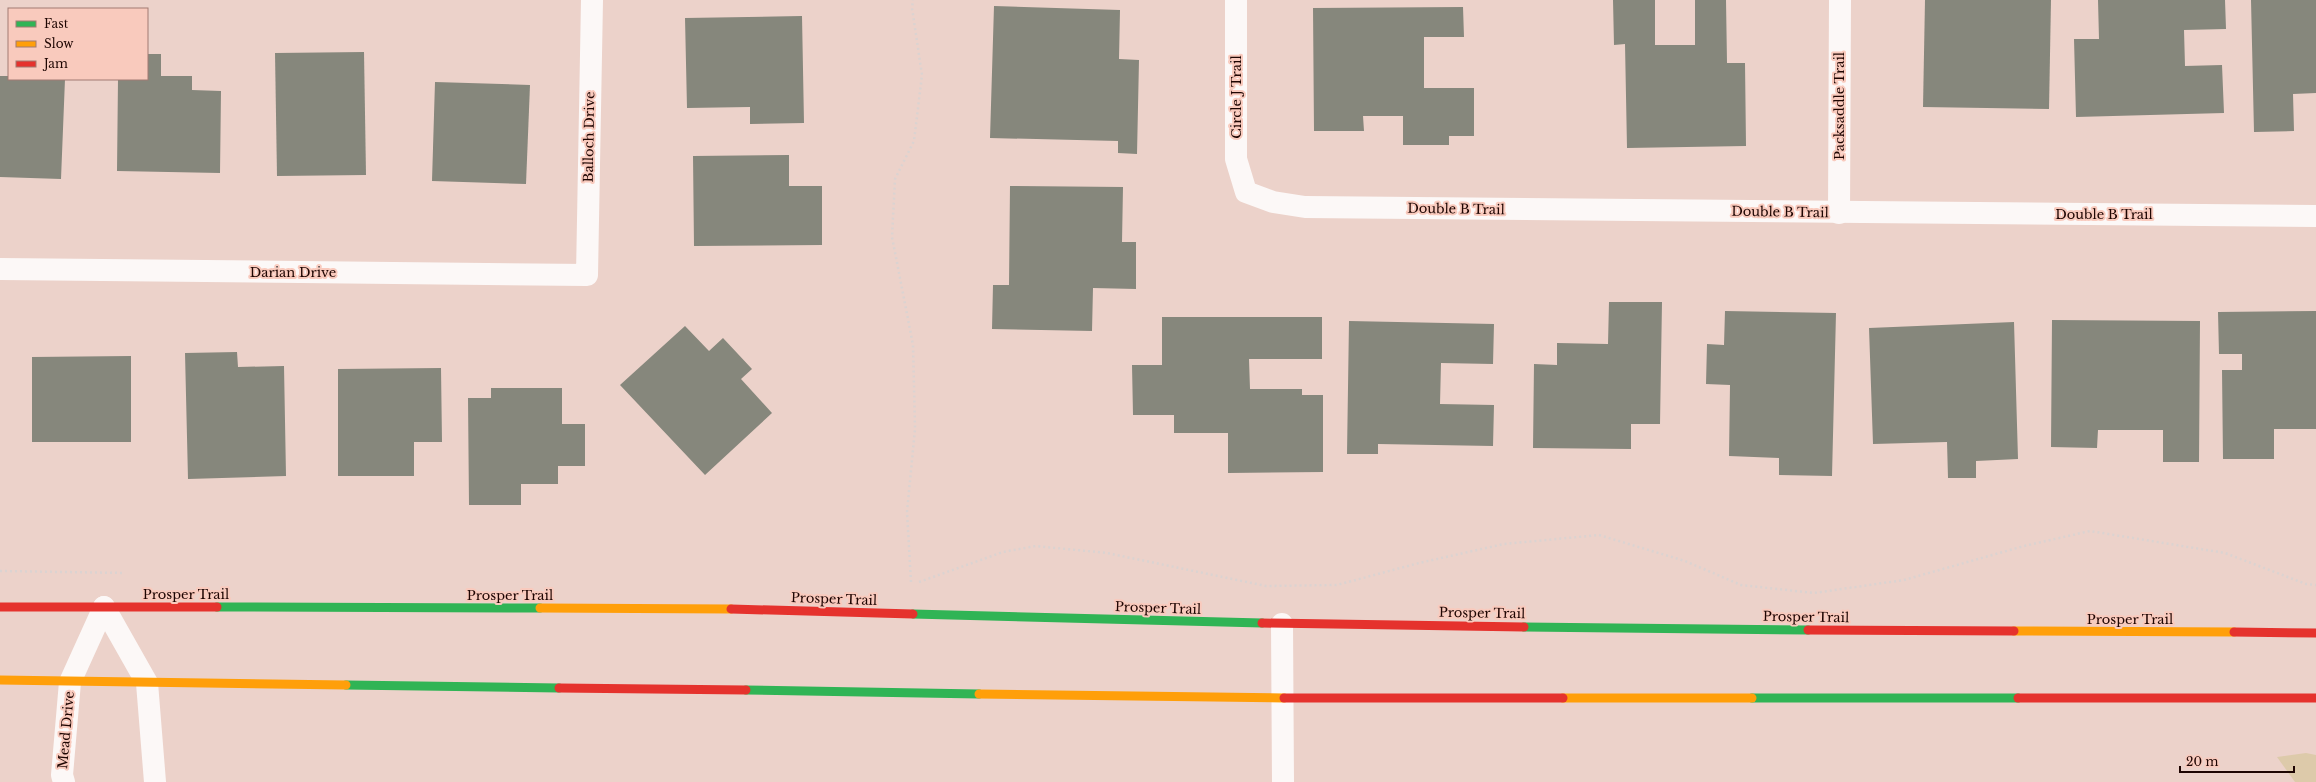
<svg xmlns="http://www.w3.org/2000/svg" width="2316" height="782" viewBox="0 0 2316 782" font-family="'Libre Baskerville',serif">
<rect width="100%" height="100%" fill="#ecd2ca"/>
<polygon fill="#ddcaaa" points="2306,753 2316,755 2316,782 2295,782 2277,757"/>
<g fill="#86877c">
<polygon points="1613,0 1655,0 1655,45 1695,45 1695,0 1726,0 1727,63 1745,63 1746,146 1627,148 1625,44 1614,45"/>
<polygon points="1925,0 2051,0 2049,109 1923,107"/>
<polygon points="2098,0 2225,0 2226,29 2184,30 2185,66 2222,65 2224,113 2076,117 2074,39 2099,39"/>
<polygon points="2251,0 2316,0 2316,93 2293,94 2294,131 2254,132"/>
<polygon points="994,6 1120,10 1119,59 1139,60 1137,154 1118,153 1118,141 990,138"/>
<polygon points="1463,7 1464,37 1424,37 1424,88 1474,88 1474,136 1449,136 1449,145 1403,145 1403,116 1363,116 1364,131 1314,131 1313,8"/>
<polygon points="802,16 804,123 750,124 750,107 687,108 685,18"/>
<polygon points="364,52 366,175 277,176 275,53"/>
<polygon points="147,54 161,54 161,76 192,76 192,90 221,91 220,173 117,171 118,79 147,79"/>
<polygon points="0,76 9,76 9,79 65,79 61,179 0,177"/>
<polygon points="435,82 530,85 526,184 432,181"/>
<polygon points="789,155 789,186 822,186 822,245 694,246 693,156"/>
<polygon points="1010,186 1123,187 1122,242 1136,242 1136,289 1093,288 1092,331 992,329 993,285 1009,285"/>
<polygon points="1609,302 1662,302 1660,424 1631,424 1631,449 1533,448 1534,364 1557,365 1557,343 1608,344"/>
<polygon points="1725,311 1836,313 1832,476 1779,475 1779,458 1729,456 1730,385 1706,384 1707,344 1724,345"/>
<polygon points="2316,311 2316,429 2274,429 2274,459 2223,459 2222,370 2242,370 2242,354 2219,354 2218,312"/>
<polygon points="1162,317 1322,317 1322,359 1249,359 1250,389 1302,389 1302,395 1323,395 1323,472 1228,473 1228,433 1174,433 1174,415 1133,415 1132,365 1162,365"/>
<polygon points="2052,320 2200,321 2199,462 2163,462 2163,430 2098,430 2097,448 2051,447"/>
<polygon points="1349,321 1494,324 1493,364 1441,363 1440,404 1494,405 1493,446 1378,444 1378,454 1347,454"/>
<polygon points="2014,322 2018,459 1976,461 1976,478 1948,478 1947,442 1873,444 1869,328"/>
<polygon points="685,326 709,351 723,338 752,369 741,379 772,413 705,475 620,385"/>
<polygon points="237,352 238,367 284,366 286,476 188,479 185,353"/>
<polygon points="131,356 131,442 32,442 32,357"/>
<polygon points="441,368 442,442 414,442 414,476 338,476 338,369"/>
<polygon points="491,388 562,388 562,424 585,424 585,466 558,466 558,484 521,484 521,505 469,505 468,398 491,398"/>
</g>
<g fill="none" stroke-linecap="round" stroke-linejoin="round">
<g stroke="#dbd3d1" stroke-width="2.5" stroke-dasharray="2 3" stroke-linecap="butt">
<polyline points="0,571 125,573"/>
<polyline points="911,582 907,512 915,429 913,345 892,237 895,179 914,141 922,75 912,8 913,0"/>
<polyline points="919,582 1003,552 1036,546 1107,553 1266,586 1337,585 1419,563 1504,544 1599,535 1685,561 1741,585 1814,593 1904,580 2024,546 2090,531 2225,553 2306,584 2316,585"/>
</g>
<g stroke="#fcf8f7" stroke-width="22">
<polyline points="1236,0 1236,159 1246,192 1273,202 1305,207 2316,216"/>
<polyline points="1839,213 1840,0"/>
<polyline points="0,269 587,275 592,0"/>
<polyline points="104,607 147,683 155,782"/>
<polyline points="1282,624 1283,782"/>
<polyline points="64,782 62,775 70,682 104,607"/>
</g>
<g stroke="#30b455" stroke-width="9">
<polyline points="217,607 540,608"/>
<polyline points="913,614 1262,623"/>
<polyline points="1524,627 1808,630"/>
<polyline points="346,685 559,688"/>
<polyline points="746,690 979,694"/>
<polyline points="1752,698 2018,698"/>
</g>
<g stroke="#ff9f0a" stroke-width="9">
<polyline points="540,608 731,609"/>
<polyline points="2014,631 2234,632"/>
<polyline points="0,680 346,685"/>
<polyline points="979,694 1284,698"/>
<polyline points="1563,698 1752,698"/>
</g>
<g stroke="#e5322d" stroke-width="9">
<polyline points="0,607 217,607"/>
<polyline points="731,609 913,614"/>
<polyline points="1262,623 1524,627"/>
<polyline points="1808,630 2014,631"/>
<polyline points="2234,632 2316,633"/>
<polyline points="559,688 746,690"/>
<polyline points="1284,698 1563,698"/>
<polyline points="2018,698 2316,698"/>
</g>
</g>
<g text-anchor="middle" dominant-baseline="central" stroke-width="4" stroke-linejoin="round" paint-order="stroke">
<g font-size="13" fill="#1e0502" stroke="#f9cabd">
<text transform="translate(1236 97) rotate(-90)">Circle J Trail</text>
<text transform="translate(1839 106) rotate(-90)">Packsaddle Trail</text>
<text transform="translate(589 137) rotate(-89)">Balloch Drive</text>
<text transform="translate(1456 209) rotate(1)">Double B Trail</text>
<text transform="translate(1780 212) rotate(1)">Double B Trail</text>
<text x="2104" y="214">Double B Trail</text>
<text x="293" y="272">Darian Drive</text>
<text x="186" y="594">Prosper Trail</text>
<text x="510" y="595">Prosper Trail</text>
<text transform="translate(834 599) rotate(2)">Prosper Trail</text>
<text transform="translate(1158 608) rotate(2)">Prosper Trail</text>
<text transform="translate(1482 613) rotate(1)">Prosper Trail</text>
<text transform="translate(1806 617) rotate(1)">Prosper Trail</text>
<text x="2130" y="619">Prosper Trail</text>
<text transform="translate(66 730) rotate(-85)">Mead Drive</text>
</g>
</g>
<rect x="8" y="8" width="140" height="72" fill="#f9cabd" stroke="#a17b72"/>
<rect x="16" y="21" width="20" height="6" fill="#30b455" stroke="#a17b72"/>
<text x="44" y="28" font-size="12" fill="#1e0502">Fast</text>
<rect x="16" y="41" width="20" height="6" fill="#ff9f0a" stroke="#a17b72"/>
<text x="44" y="48" font-size="12" fill="#1e0502">Slow</text>
<rect x="16" y="61" width="20" height="6" fill="#e5322d" stroke="#a17b72"/>
<text x="44" y="68" font-size="12" fill="#1e0502">Jam</text>
<path d="M2180 766v6h114v-6" fill="none" stroke="#1e0502" stroke-width="2"/>
<text x="2186" y="766" font-size="12" fill="#1e0502" stroke="#f9cabd" stroke-width="3" paint-order="stroke">20 m</text>
</svg>
